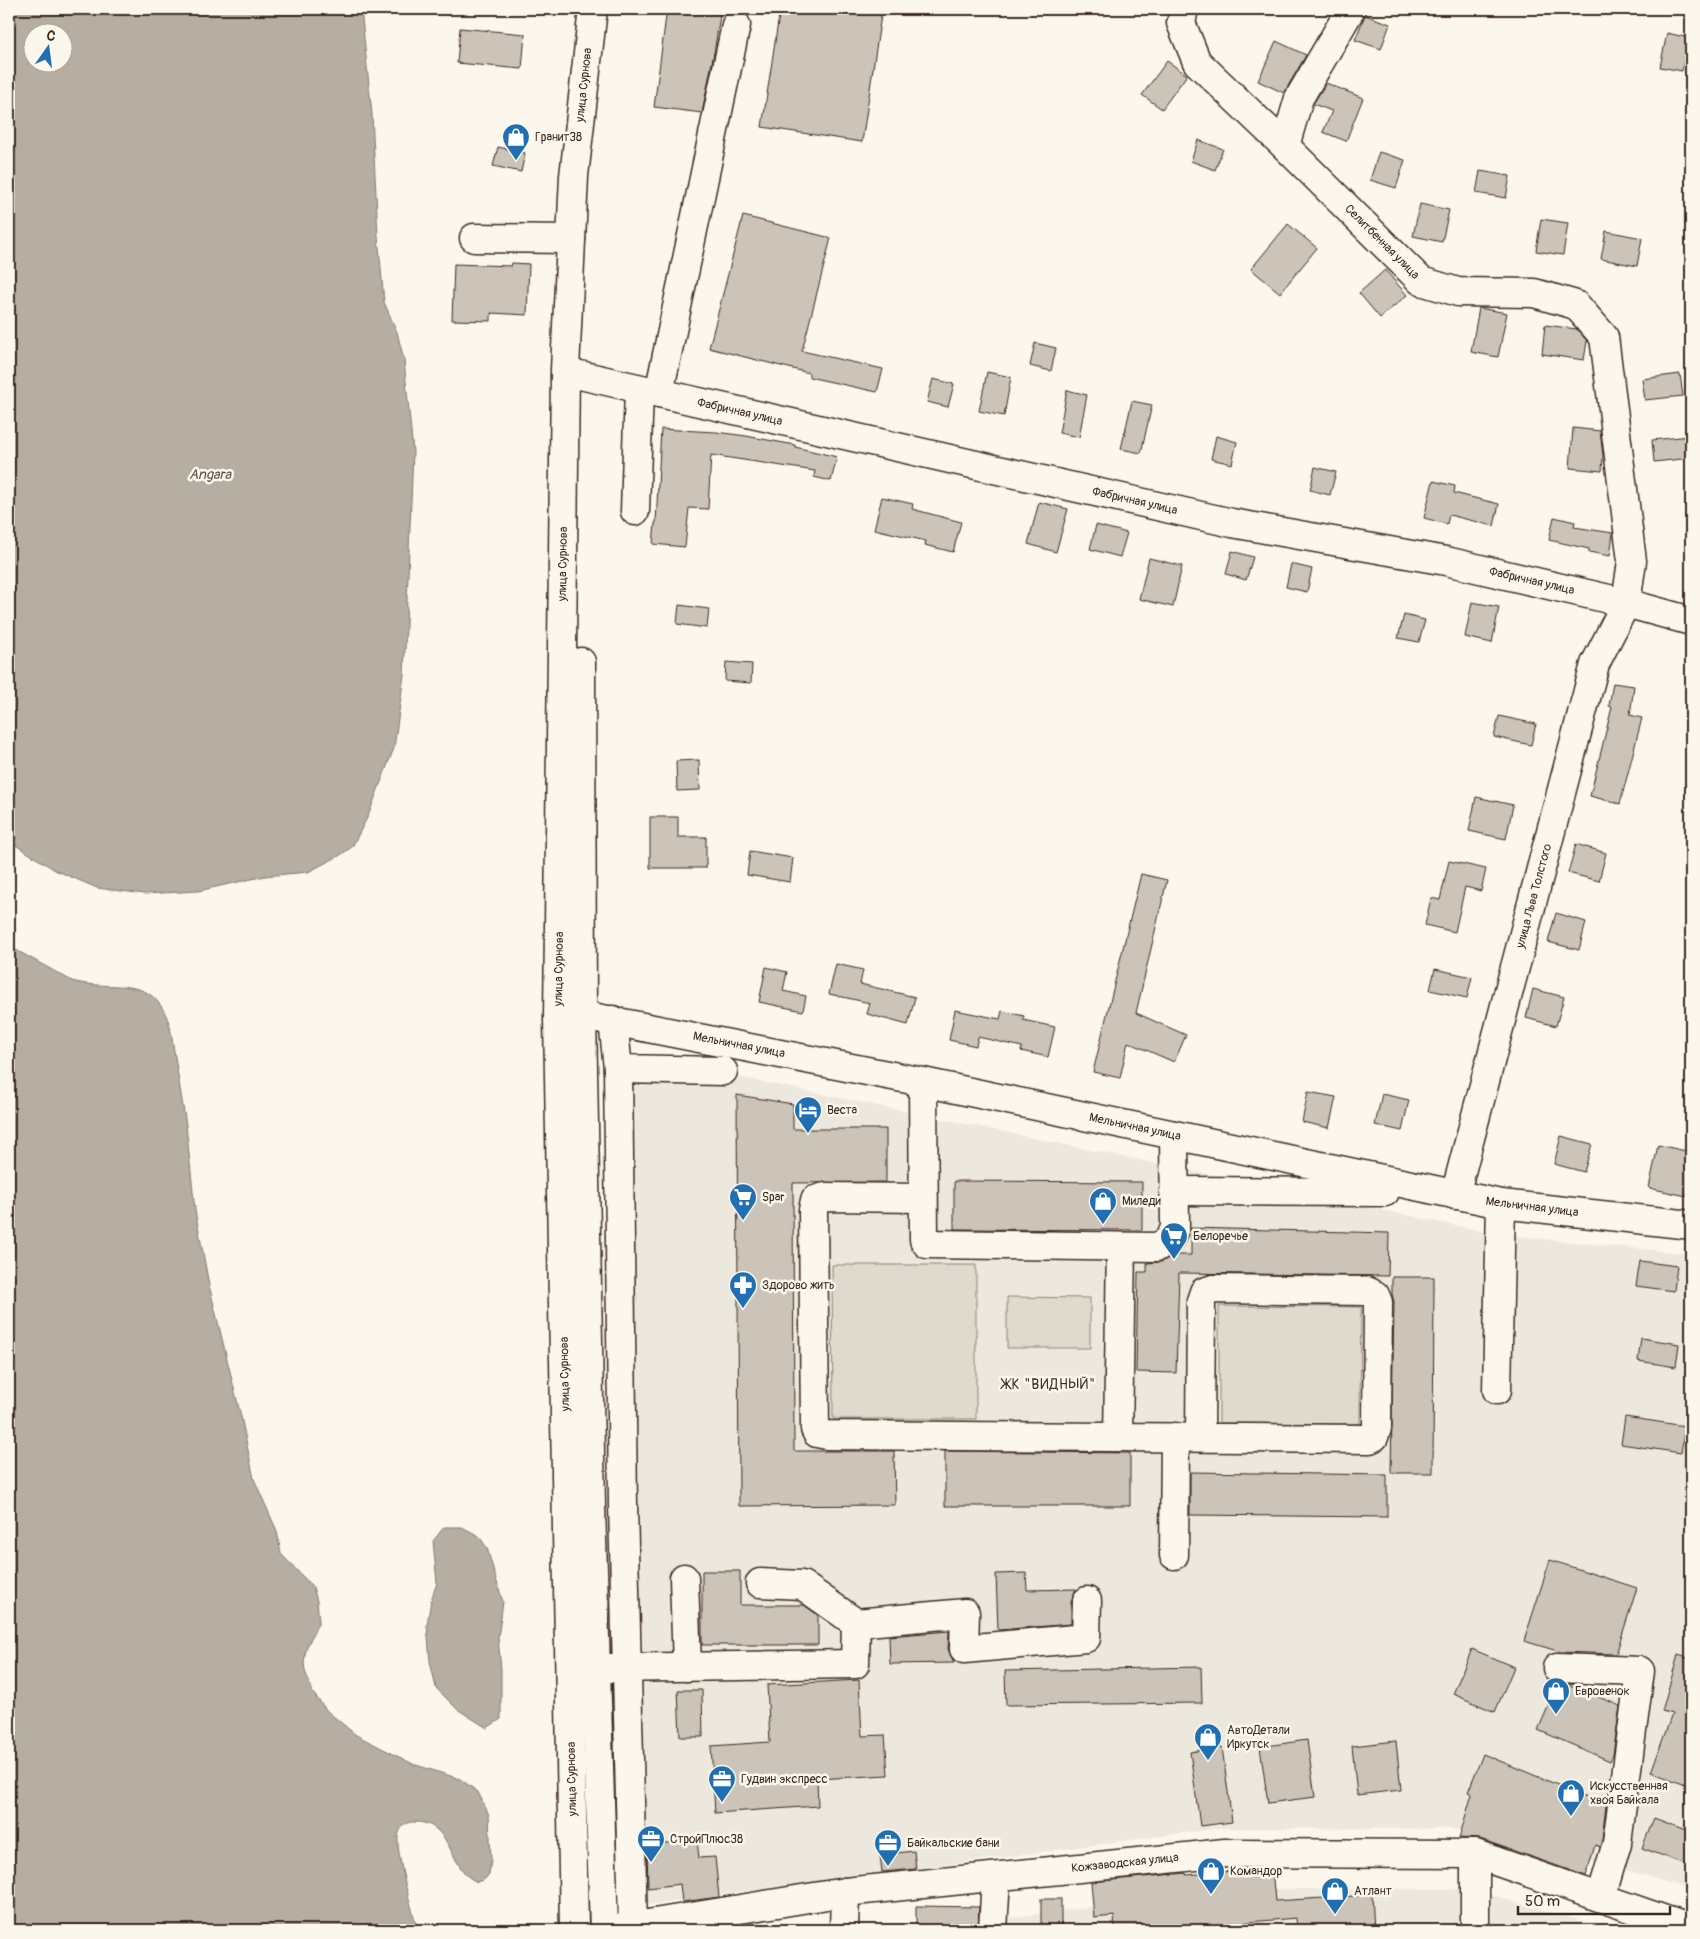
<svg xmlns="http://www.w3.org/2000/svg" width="1700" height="1939" viewBox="0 0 1700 1939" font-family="Pangolin,sans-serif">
<rect width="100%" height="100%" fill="#fbf7ec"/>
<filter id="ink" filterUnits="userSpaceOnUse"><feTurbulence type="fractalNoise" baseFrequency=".02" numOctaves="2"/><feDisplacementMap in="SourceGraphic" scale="10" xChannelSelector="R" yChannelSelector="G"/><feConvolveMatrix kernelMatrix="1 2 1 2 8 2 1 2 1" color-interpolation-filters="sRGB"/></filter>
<g filter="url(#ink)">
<g fill="#ede8dd">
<polygon points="613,1051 1497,1234 1691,1254 1691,1889 1474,1829 1221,1828 631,1907"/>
<polygon points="1227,1889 1469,1889 1614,1930 918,1930"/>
</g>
<g fill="#dfd9ce" stroke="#8d8276">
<polygon points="832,1265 976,1265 976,1419 833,1419"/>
<polygon points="1007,1297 1090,1298 1090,1348 1007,1348"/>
<polygon points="1219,1306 1361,1307 1360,1424 1219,1423"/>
</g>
<g fill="#b6aea2" stroke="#85796d" fill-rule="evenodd">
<path d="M9,9H361L372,114L378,236L384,302L397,332L404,360L413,452L404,675L394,748L368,816L352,847L339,856L308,872L265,876L198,891L145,894L97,888L55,870L9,841ZM32,32H62V62H32Z"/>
<path d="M9,946L72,981C116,993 153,971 170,1026L186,1125L195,1210L209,1285L242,1421L254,1479L277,1531L281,1554L313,1587L317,1601L319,1621L306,1649L304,1662L305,1671L313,1693L327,1711L356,1735L413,1764L460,1779L478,1792L489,1815L491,1860L489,1874L485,1879L477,1882C448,1870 453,1820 413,1822C406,1822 401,1826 399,1833C393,1845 413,1914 418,1930H9Z"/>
<polygon points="444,1527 462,1527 479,1536 487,1548 494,1572 503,1602 498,1638 501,1669 501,1719 487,1728 457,1709 436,1688 430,1661 427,1625 431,1600 437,1583 433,1541"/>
</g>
<g fill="#ccc4b9" stroke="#3b2a1e">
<polygon points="667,9 721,9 715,47 702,113 654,107"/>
<polygon points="780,9 882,9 862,142 762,127"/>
<polygon points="1365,15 1390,24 1381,49 1355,40"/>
<polygon points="460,28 525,34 522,69 457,63"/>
<polygon points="1667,33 1689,38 1682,71 1660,67"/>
<polygon points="1276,41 1306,55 1284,93 1258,81"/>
<polygon points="1167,61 1187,75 1162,109 1142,95"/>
<polygon points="1326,83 1363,98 1346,141 1323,132 1332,111 1313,104"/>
<polygon points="1198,140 1223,149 1215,170 1191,161"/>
<polygon points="498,147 525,153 521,172 493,166"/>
<polygon points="1379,152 1405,160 1396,188 1370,180"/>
<polygon points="1480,171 1510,176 1506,198 1476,193"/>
<polygon points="1420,204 1449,210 1442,242 1413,236"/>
<polygon points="743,216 831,238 802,351 883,369 877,392 809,377 809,373 709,348"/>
<polygon points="1541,219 1568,223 1563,255 1536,251"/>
<polygon points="1288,224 1317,248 1280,293 1251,269"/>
<polygon points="1606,231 1642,238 1637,266 1601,259"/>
<polygon points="512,263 529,264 527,315 491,313 491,321 452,320 454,264 511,266"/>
<polygon points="1385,270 1407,295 1380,318 1359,293"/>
<polygon points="1479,308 1507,313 1498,357 1471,352"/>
<polygon points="1545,325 1577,329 1587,341 1584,360 1542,354"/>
<polygon points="1035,343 1056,348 1051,371 1030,366"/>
<polygon points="987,372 1011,377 1004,416 979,411"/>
<polygon points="1680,374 1683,396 1645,400 1642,379"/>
<polygon points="933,379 954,384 948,407 927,402"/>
<polygon points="1067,390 1087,395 1079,437 1059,433"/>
<polygon points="1132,401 1152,405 1141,453 1121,449"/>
<polygon points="1573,428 1600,431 1603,456 1602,471 1570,468"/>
<polygon points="661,429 716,432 746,436 795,445 795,447 837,457 831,481 814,477 815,471 711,455 708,509 689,508 685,547 653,544 655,523 656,523"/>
<polygon points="1216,436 1237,442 1232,464 1211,459"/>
<polygon points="1690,436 1691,458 1654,462 1652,440"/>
<polygon points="1315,467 1336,472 1330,495 1310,490"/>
<polygon points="1433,481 1455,486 1454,493 1499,504 1494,526 1449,515 1447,524 1424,518"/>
<polygon points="882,497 913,504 912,509 961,522 953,552 925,545 926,541 874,529"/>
<polygon points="1039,502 1068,509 1056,552 1028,544"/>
<polygon points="1554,517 1575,522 1574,527 1613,533 1610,556 1589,552 1589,549 1549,540"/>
<polygon points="1096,525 1127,533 1120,557 1090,549"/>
<polygon points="1232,551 1253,557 1246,580 1226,574"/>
<polygon points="1149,558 1182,566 1173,607 1139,599"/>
<polygon points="1291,564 1312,569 1307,592 1286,587"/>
<polygon points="1472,602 1499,607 1492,643 1465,637"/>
<polygon points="679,605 709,609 707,628 677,624"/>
<polygon points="1404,615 1425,620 1419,642 1398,638"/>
<polygon points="726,662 752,664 751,683 725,681"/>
<polygon points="1613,683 1634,686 1630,715 1642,718 1620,804 1590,796 1612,707 1609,706"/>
<polygon points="1499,716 1536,724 1531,745 1494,737"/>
<polygon points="699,760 700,790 677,791 676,761"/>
<polygon points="1476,797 1513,805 1506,839 1469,831"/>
<polygon points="650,817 678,817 678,837 706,837 706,868 650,868"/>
<polygon points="1576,844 1606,853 1599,881 1568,873"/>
<polygon points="750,851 793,858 790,882 747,875"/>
<polygon points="1449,861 1486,869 1481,891 1465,887 1455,932 1425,925 1431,898 1440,900"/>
<polygon points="1141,874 1167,880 1136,1013 1186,1035 1174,1062 1128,1042 1120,1078 1093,1072"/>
<polygon points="1556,913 1586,922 1579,950 1548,942"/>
<polygon points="836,964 863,970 860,984 915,997 908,1025 867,1014 870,1003 829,994"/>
<polygon points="766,967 787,972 783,991 806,996 803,1011 759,1002"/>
<polygon points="1435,969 1472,977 1467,998 1430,990"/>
<polygon points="1533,989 1564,997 1556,1026 1526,1018"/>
<polygon points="955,1010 1000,1019 1002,1011 1024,1016 1023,1020 1055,1027 1048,1057 1021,1051 1022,1047 978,1037 976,1046 949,1040"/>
<polygon points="1308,1092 1336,1097 1329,1128 1302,1122"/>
<polygon points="1382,1094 1409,1100 1402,1131 1375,1125"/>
<polygon points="737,1095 793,1104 793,1129 886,1129 886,1182 793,1183 794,1451 894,1451 895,1505 739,1506"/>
<polygon points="1561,1136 1592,1144 1584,1172 1554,1164"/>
<polygon points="1658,1145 1691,1152 1691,1197 1649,1188"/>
<polygon points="954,1181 1142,1182 1142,1230 954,1229"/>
<polygon points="1191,1228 1389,1233 1388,1276 1179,1273 1176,1373 1136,1372 1138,1272 1147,1272 1147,1263 1161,1262 1175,1255 1191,1255"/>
<polygon points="1640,1261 1677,1266 1674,1291 1636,1286"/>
<polygon points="1392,1277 1434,1277 1433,1473 1391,1473 1394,1302 1392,1294"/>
<polygon points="1641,1338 1679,1344 1676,1367 1638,1361"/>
<polygon points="1625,1417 1685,1426 1681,1453 1621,1444"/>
<polygon points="945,1451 1130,1453 1130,1506 945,1506"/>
<polygon points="1190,1472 1387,1475 1387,1517 1190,1515"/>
<polygon points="1550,1560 1637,1588 1616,1654 1561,1652 1524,1641"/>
<polygon points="702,1571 740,1571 740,1605 804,1605 818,1615 818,1645 702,1645"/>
<polygon points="1026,1573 1027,1590 1076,1589 1071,1601 1071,1624 998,1630 996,1574"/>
<polygon points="949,1631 948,1649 954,1663 890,1664 889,1636"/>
<polygon points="1472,1649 1514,1667 1495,1712 1453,1694"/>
<polygon points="1678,1655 1691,1659 1691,1787 1651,1772 1672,1714 1662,1711"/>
<polygon points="1201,1667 1202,1703 1006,1705 1005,1671"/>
<polygon points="859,1680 862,1736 885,1735 888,1775 817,1779 818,1806 715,1813 711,1746 770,1742 767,1685"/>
<polygon points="1558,1684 1568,1684 1620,1706 1613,1755 1610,1761 1538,1730"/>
<polygon points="678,1690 702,1690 703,1737 680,1737"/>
<polygon points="1307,1740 1315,1797 1268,1803 1260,1747"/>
<polygon points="1396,1741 1401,1790 1357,1795 1352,1746"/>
<polygon points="1222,1747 1232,1822 1200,1826 1190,1752"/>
<polygon points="1483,1754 1606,1805 1602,1840 1600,1847 1595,1845 1586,1876 1480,1839 1459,1838 1472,1794 1468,1792"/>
<polygon points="1654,1818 1691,1832 1691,1866 1642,1848"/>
<polygon points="697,1840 699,1858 715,1857 719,1897 682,1902 680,1884 648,1888 647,1845"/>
<polygon points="914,1851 916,1869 882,1872 880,1855"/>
<polygon points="1257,1869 1272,1869 1275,1901 1372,1895 1374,1930 1297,1930 1296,1918 1191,1927 1191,1930 1115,1930 1114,1916 1094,1918 1091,1882 1186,1873 1186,1875"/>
<rect x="1041" y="1899" width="20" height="31"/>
<polygon points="916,1906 979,1907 978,1930 926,1930 926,1926 916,1925"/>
</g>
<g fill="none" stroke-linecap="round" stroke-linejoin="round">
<g stroke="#3b2a1e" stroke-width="31">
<g id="minor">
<polyline points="1184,9 1181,23 1197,62 1285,146 1421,281 1458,292 1534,293 1576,305 1604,337 1632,561 1626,603 1595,664 1455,1195"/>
<polyline points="1285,146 1299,98 1351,9"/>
<polyline points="474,238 571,239"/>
<polyline points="580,375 1232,523 1446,561 1626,603 1691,621"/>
<polyline points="659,393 736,25"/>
<polyline points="635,511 639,389"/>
<polyline points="582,1015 923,1082 1501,1204 1691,1225"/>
<polyline points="613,1020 618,1069 723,1071"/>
<polyline points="618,1069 623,1505 633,1927"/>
<path d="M923,1082L924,1240L927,1244L1156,1247C1166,1244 1172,1238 1175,1227L1174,1135"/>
<polyline points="1174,1191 1385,1192"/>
<polyline points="923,1198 825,1197 815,1200 813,1210 815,1429 817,1433 827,1435 1370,1439 1374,1437 1377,1428 1378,1302 1375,1295 1367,1291 1213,1289 1204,1292 1201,1301 1200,1437"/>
<polyline points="1497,1390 1501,1204"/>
<polyline points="1118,1437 1121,1247"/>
<polyline points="1174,1555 1175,1437"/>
<polyline points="684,1578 687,1667"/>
<polyline points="760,1583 802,1585 856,1623"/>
<polyline points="610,1668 855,1664 856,1623 965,1613 964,1649 1086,1638 1087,1601"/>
<polyline points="1557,1668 1640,1671 1617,1843 1601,1897"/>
<polyline points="611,1930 845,1892 1225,1853 1475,1854 1691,1929"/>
<polyline points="844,1930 845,1892"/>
<polyline points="993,1930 996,1877"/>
<polyline points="1475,1930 1475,1854"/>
</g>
</g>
<g stroke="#3b2a1e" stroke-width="31">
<g id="major">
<polyline points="581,662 582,1015 591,1506 604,1930"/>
<polyline points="574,1930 558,1019 565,370 574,176 593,9"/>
</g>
</g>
<use href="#minor" stroke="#fbf7ec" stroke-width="28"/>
<use href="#major" stroke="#fbf7ec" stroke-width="28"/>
</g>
</g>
<defs>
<g id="shop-pin" transform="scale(1.4375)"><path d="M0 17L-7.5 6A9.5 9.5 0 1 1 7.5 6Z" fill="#1f6fb2" stroke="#fbf7ec"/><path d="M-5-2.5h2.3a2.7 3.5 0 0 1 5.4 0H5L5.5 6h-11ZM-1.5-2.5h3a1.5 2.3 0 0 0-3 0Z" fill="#fff"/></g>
<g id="hotel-pin" transform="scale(1.4375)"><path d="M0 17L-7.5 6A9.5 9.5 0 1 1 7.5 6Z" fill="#1f6fb2" stroke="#fbf7ec"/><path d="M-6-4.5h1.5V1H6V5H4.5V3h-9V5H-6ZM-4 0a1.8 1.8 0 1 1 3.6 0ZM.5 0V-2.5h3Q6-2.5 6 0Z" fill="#fff"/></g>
<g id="supermarket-pin" transform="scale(1.4375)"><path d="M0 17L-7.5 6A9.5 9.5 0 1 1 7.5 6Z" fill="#1f6fb2" stroke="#fbf7ec"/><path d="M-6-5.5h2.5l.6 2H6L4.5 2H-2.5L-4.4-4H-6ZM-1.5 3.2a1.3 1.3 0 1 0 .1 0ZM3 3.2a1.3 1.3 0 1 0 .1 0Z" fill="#fff"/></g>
<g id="pharmacy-pin" transform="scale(1.4375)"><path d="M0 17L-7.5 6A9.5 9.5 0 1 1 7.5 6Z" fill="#1f6fb2" stroke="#fbf7ec"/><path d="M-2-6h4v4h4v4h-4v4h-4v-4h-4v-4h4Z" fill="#fff"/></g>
<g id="office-pin" transform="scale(1.4375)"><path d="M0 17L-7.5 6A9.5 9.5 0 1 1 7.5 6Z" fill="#1f6fb2" stroke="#fbf7ec"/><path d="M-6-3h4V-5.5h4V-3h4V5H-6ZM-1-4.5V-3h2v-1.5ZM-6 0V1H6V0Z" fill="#fff"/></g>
</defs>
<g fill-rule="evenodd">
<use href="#shop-pin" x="516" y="137"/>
<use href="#hotel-pin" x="808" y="1110"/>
<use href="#supermarket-pin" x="743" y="1197"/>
<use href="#shop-pin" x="1103" y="1201"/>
<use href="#supermarket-pin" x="1174" y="1236"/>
<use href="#pharmacy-pin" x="743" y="1285"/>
<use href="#shop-pin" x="1556" y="1691"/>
<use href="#shop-pin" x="1208" y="1737"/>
<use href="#office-pin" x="722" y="1779"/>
<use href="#shop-pin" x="1571" y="1793"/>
<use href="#office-pin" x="651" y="1839"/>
<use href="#office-pin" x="888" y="1843"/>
<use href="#shop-pin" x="1211" y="1871"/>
<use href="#shop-pin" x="1335" y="1891"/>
</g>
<g text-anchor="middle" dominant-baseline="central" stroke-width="5" stroke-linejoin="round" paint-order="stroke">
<g font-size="12" fill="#3b2a1e" stroke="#fbf7ec">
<text transform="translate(584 85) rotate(-84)">улица Сурнова</text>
<text transform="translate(1382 242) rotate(45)">Селитбенная улица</text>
<text transform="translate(740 412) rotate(13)">Фабричная улица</text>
<text transform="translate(1135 501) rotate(13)">Фабричная улица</text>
<text transform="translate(563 564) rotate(-89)">улица Сурнова</text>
<text transform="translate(1532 581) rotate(13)">Фабричная улица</text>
<text transform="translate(1534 896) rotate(-75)">улица Льва Толстого</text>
<text transform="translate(559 969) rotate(-89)">улица Сурнова</text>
<text transform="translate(739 1045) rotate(11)">Мельничная улица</text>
<text transform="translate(1135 1127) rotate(12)">Мельничная улица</text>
<text transform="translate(1532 1207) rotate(7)">Мельничная улица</text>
<text transform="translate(565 1374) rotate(-91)">улица Сурнова</text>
<text transform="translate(572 1779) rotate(-91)">улица Сурнова</text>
<text transform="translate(1125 1863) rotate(-6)">Кожзаводская улица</text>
</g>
<g font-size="12" fill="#3b2a1e" stroke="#fbf7ec" text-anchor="start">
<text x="535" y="137">Гранит38</text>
<text x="827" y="1110">Веста</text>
<text x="762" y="1197">Spar</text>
<text x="1122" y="1201">Миледи</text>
<text x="1193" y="1236">Белоречье</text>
<text x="762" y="1285">Здорово жить</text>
<text x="1575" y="1691">Евровенок</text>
<text x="1227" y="1730">АвтоДетали<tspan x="1227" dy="14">Иркутск</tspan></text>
<text x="741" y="1779">Гудвин экспресс</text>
<text x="1590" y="1786">Искусственная<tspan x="1590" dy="14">хвоя Байкала</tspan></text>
<text x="670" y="1839">СтройПлюс38</text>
<text x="907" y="1843">Байкальские бани</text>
<text x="1230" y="1871">Командор</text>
<text x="1354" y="1891">Атлант</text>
</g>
<g font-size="14" font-style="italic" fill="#605246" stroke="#fbf7ec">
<text x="210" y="474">Angara</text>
</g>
<g font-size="14" letter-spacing="1" fill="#3b2a1e" stroke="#fbf7ec">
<text x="1049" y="1384">ЖК "ВИДНЫЙ"</text>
</g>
</g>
<rect width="1700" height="1939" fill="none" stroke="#fbf7ec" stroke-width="30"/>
<rect x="15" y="15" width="1670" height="1909" fill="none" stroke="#3b2a1e" stroke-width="2" filter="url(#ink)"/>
<g transform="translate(48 48) rotate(14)"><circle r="24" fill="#fbf7ec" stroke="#aea59a"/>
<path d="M0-4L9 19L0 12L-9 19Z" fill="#1f6fb2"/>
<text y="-8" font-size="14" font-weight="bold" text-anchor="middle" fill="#3b2a1e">С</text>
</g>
<path d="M1518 1906v8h152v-8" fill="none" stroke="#3b2a1e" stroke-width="2.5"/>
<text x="1525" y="1906" font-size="15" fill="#3b2a1e" stroke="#fbf7ec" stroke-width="4" paint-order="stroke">50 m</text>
</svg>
